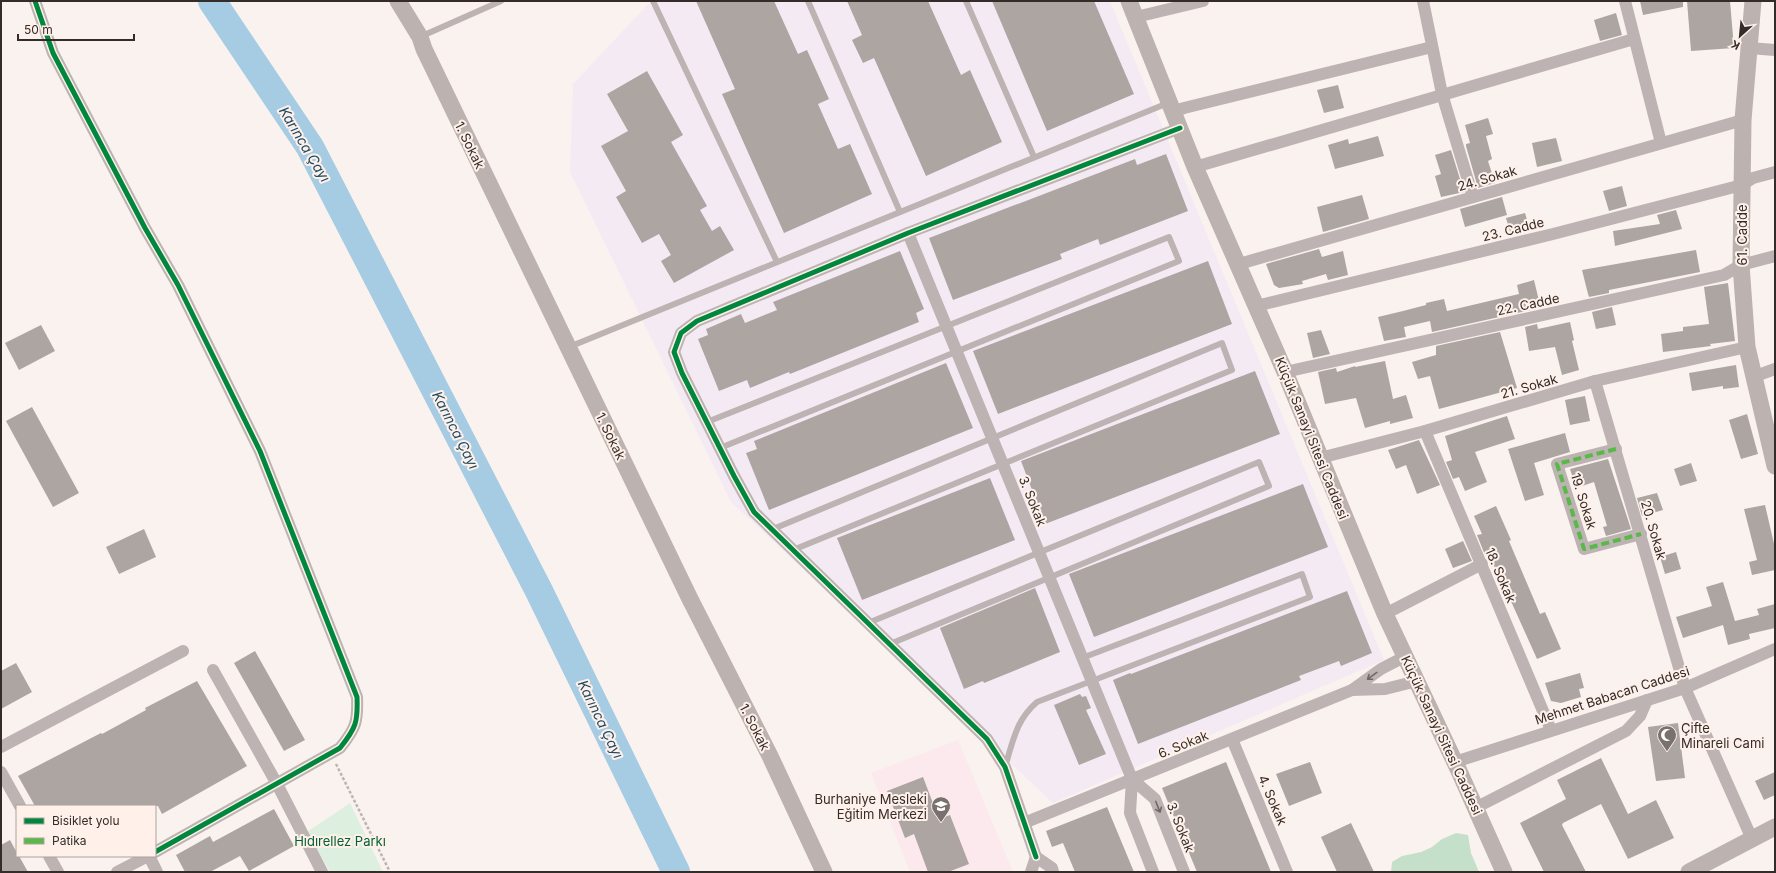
<svg xmlns="http://www.w3.org/2000/svg" width="1776" height="873" viewBox="0 0 1776 873" font-family="Inter,sans-serif">
<rect width="100%" height="100%" fill="#faf2ef"/>
<polygon fill="#f4eaf4" points="651,1 1110,1 1384,660 1053,803 731,502 570,172 573,84"/>
<polygon fill="#fbe9ed" points="958,740 1013,872 910,872 871,773"/>
<polygon fill="#ddf0df" points="350,803 383,872 330,872 307,832"/>
<polygon fill="#c5e0ca" points="1456,833 1468,835 1471,853 1479,872 1391,872 1392,862 1402,856 1421,852 1432,847 1442,839"/>
<g fill="none" stroke-linecap="round" stroke-linejoin="round">
<polyline stroke="#a5cce2" stroke-width="28" points="212,1 310,147 539,591 676,872"/>
</g>
<g fill="#aca5a2">
<polygon points="696,1 774,1 798,54 807,50 829,99 818,104 838,149 850,144 872,194 784,233 722,94 735,89"/>
<polygon points="847,1 928,1 961,75 970,70 1002,142 926,176 874,58 863,63 852,40 862,35"/>
<polygon points="992,1 1094,1 1134,94 1047,131"/>
<polygon points="1640,1 1683,1 1683,7 1643,15"/>
<polygon points="1687,1 1730,1 1734,48 1691,51"/>
<polygon points="1616,13 1622,35 1600,41 1594,20"/>
<polygon points="647,71 683,135 671,142 707,206 700,210 712,231 720,226 734,250 674,283 661,261 671,255 659,234 642,243 616,197 626,191 601,146 628,131 607,94"/>
<polygon points="1338,85 1344,108 1324,113 1317,90"/>
<polygon points="1488,118 1493,134 1486,136 1492,159 1488,161 1495,183 1478,188 1466,146 1466,144 1470,143 1465,125"/>
<polygon points="1378,136 1384,156 1335,169 1328,145 1348,139 1349,144"/>
<polygon points="1556,138 1562,161 1537,167 1532,143"/>
<polygon points="1451,150 1464,192 1441,197 1435,176 1441,174 1435,155"/>
<polygon points="1166,154 1188,211 1100,245 1098,239 1060,254 1062,259 953,300 929,238 1135,159 1137,165"/>
<polygon points="1622,186 1627,206 1609,211 1603,191"/>
<polygon points="1362,195 1369,219 1323,232 1317,207"/>
<polygon points="1502,197 1507,215 1465,227 1460,209"/>
<polygon points="1676,210 1682,229 1615,246 1613,231 1660,224 1657,215"/>
<polygon points="1525,213 1530,230 1511,235 1506,218"/>
<polygon points="1319,249 1322,257 1343,251 1348,275 1328,280 1326,274 1302,281 1303,284 1279,288 1274,285 1266,264"/>
<polygon points="1696,250 1700,272 1609,290 1609,293 1589,297 1588,294 1582,270"/>
<polygon points="900,251 924,309 916,313 919,322 790,374 789,372 750,388 747,380 719,391 698,339 708,335 706,329 741,314 745,323 777,310 773,302"/>
<polygon points="1208,261 1232,324 998,414 973,351"/>
<polygon points="1534,280 1540,305 1534,307 1535,309 1432,332 1430,321 1404,327 1406,337 1384,341 1378,317 1403,311 1426,305 1426,303 1444,299 1447,311 1519,294 1517,285"/>
<polygon points="1728,283 1735,341 1710,344 1711,346 1663,352 1661,334 1683,331 1683,327 1709,324 1704,287"/>
<polygon points="1612,307 1616,325 1596,329 1592,312"/>
<polygon points="1570,322 1574,340 1572,341 1579,370 1562,375 1555,347 1529,351 1525,327 1537,324 1538,329"/>
<polygon points="41,325 55,351 19,370 5,343"/>
<polygon points="1321,330 1330,354 1313,358 1307,333"/>
<polygon points="1500,332 1517,388 1439,409 1430,376 1418,379 1412,362 1436,355 1436,346"/>
<polygon points="1385,361 1393,399 1406,395 1413,418 1390,424 1390,421 1365,428 1356,398 1325,404 1318,372 1336,368 1337,372 1355,366 1355,367"/>
<polygon points="946,363 973,428 769,510 746,453 757,449 754,441"/>
<polygon points="1736,365 1739,387 1723,389 1723,386 1692,391 1689,373"/>
<polygon points="1255,371 1280,434 1045,524 1021,461"/>
<polygon points="1585,396 1590,421 1570,425 1565,400"/>
<polygon points="32,407 79,493 53,507 6,421"/>
<polygon points="1747,414 1758,454 1741,459 1729,420"/>
<polygon points="1507,416 1515,439 1475,452 1487,482 1465,491 1459,477 1453,479 1446,462 1452,460 1445,436"/>
<polygon points="1565,433 1570,452 1534,463 1544,495 1525,501 1508,449"/>
<polygon points="1419,440 1440,485 1417,494 1406,465 1396,469 1388,450"/>
<polygon points="1608,459 1631,529 1606,536 1603,527 1607,526 1594,482 1576,488 1570,469"/>
<polygon points="1691,463 1697,481 1680,486 1674,469"/>
<polygon points="990,478 1015,540 862,600 837,538"/>
<polygon points="1303,484 1328,547 1094,637 1069,574"/>
<polygon points="1657,493 1663,510 1642,516 1637,498"/>
<polygon points="1765,505 1775,548 1775,570 1752,575 1749,562 1757,560 1744,509"/>
<polygon points="1496,506 1511,540 1509,541 1540,614 1545,612 1561,649 1537,659 1510,599 1508,599 1489,554 1485,555 1477,535 1482,534 1474,516"/>
<polygon points="144,529 156,557 119,574 106,547"/>
<polygon points="1463,541 1472,561 1453,568 1445,549"/>
<polygon points="1676,552 1681,569 1665,574 1660,557"/>
<polygon points="1723,582 1735,621 1759,615 1757,609 1775,604 1775,628 1749,634 1750,639 1728,645 1723,625 1683,638 1676,617 1712,606 1706,587"/>
<polygon points="1035,588 1060,652 984,683 983,681 964,689 940,628"/>
<polygon points="1347,591 1372,653 1341,666 1339,661 1299,676 1301,680 1138,744 1113,680 1130,673 1131,674"/>
<polygon points="255,651 305,740 284,751 234,663"/>
<polygon points="16,663 32,692 1,709 1,671"/>
<polygon points="1580,673 1584,688 1579,689 1581,697 1561,703 1551,701 1545,683"/>
<polygon points="197,681 247,766 162,814 158,806 35,806 18,776 101,733 102,734 146,710 145,708"/>
<polygon points="1080,694 1082,697 1086,696 1091,708 1086,710 1106,754 1079,765 1054,705"/>
<polygon points="1678,723 1685,778 1656,781 1648,727"/>
<polygon points="1601,758 1628,814 1656,800 1674,838 1628,859 1601,804 1563,823 1562,825 1586,872 1544,872 1520,823 1566,799 1557,780"/>
<polygon points="1226,762 1271,872 1197,872 1162,788"/>
<polygon points="1310,762 1322,793 1289,806 1276,774"/>
<polygon points="1775,772 1775,795 1764,800 1755,781"/>
<polygon points="923,777 939,819 950,815 969,864 948,872 928,872 914,834 905,838 887,791"/>
<polygon points="1107,807 1134,872 1075,872 1063,843 1052,847 1046,831"/>
<polygon points="274,809 294,846 249,871 240,856 210,872 185,872 176,855 210,836 213,842"/>
<polygon points="1351,823 1374,872 1337,872 1321,837"/>
<polygon points="10,840 17,853 17,856 19,856 28,872 1,872 1,845"/>
</g>
<g fill="none" stroke-linecap="round" stroke-linejoin="round">
<polyline stroke="#bcb5b3" stroke-width="2.5" stroke-dasharray="3 2" stroke-linecap="butt" points="336,764 390,872"/>
<g stroke="#bdb3b2" stroke-width="6">
<polyline points="653,1 777,262"/>
<polyline points="808,1 900,212"/>
<polyline points="966,1 1034,157"/>
<polyline points="422,36 501,1"/>
<polyline points="569,347 1168,103"/>
<polyline points="707,422 1169,237 1179,261 720,448"/>
<polyline points="773,529 1222,343 1232,370 793,550"/>
<polyline points="868,623 1259,462 1269,486 890,644"/>
<path d="M1005,767C1013,741 1016,720 1037,702L1310,597L1302,574L1082,658"/>
</g>
<g stroke="#bdb3b2" stroke-width="12">
<path d="M35,1L53,53L145,228L178,285L260,451L357,697C358,722 356,728 340,748L155,852"/>
<polyline points="1423,1 1442,94 1473,197"/>
<polyline points="1625,1 1661,143"/>
<polyline points="1136,17 1203,1"/>
<polyline points="1749,48 1775,50"/>
<polyline points="1173,112 1184,108 1432,47"/>
<polyline points="1195,167 1634,39"/>
<polyline points="908,233 1132,779 1155,799 1184,872"/>
<polyline points="1239,264 1743,120"/>
<polyline points="1256,306 1553,234 1742,185 1753,178 1775,172"/>
<polyline points="1285,372 1724,275 1741,265 1775,256"/>
<polyline points="1753,377 1775,369"/>
<polyline points="1595,381 1685,688 1752,839"/>
<polyline points="1425,431 1551,730"/>
<polyline points="1616,449 1557,464 1584,549 1641,534"/>
<polyline points="1320,458 1425,431 1595,381 1747,347"/>
<polyline points="1385,614 1482,564"/>
<polyline points="1406,656 1381,669 1352,690 1385,689 1417,681"/>
<polyline points="213,670 277,784 322,872"/>
<polyline points="1232,739 1287,872"/>
<polyline points="1,747 183,651"/>
<polyline points="1455,762 1685,688 1775,649"/>
<polyline points="1,772 20,806"/>
<polyline points="1132,779 1130,813 1153,872"/>
<polyline points="1475,808 1626,731 1640,716 1647,700"/>
<polyline points="1024,823 1352,690"/>
<polyline points="49,856 58,872"/>
<polyline points="149,856 157,872"/>
<polyline points="1036,857 1005,767 987,739 754,512 734,476 682,373 674,352 681,333 697,321 908,233 1180,128"/>
<polyline points="1036,857 1052,868 1053,872"/>
<polyline points="117,872 148,856"/>
<polyline points="1031,872 1036,857"/>
</g>
<g stroke="#bcb2b0" stroke-width="17">
<polyline points="398,1 420,37 424,49 690,599 770,756 824,872"/>
<polyline points="1129,1 1195,167 1285,372 1385,614 1459,771 1504,872"/>
<polyline points="1753,1 1743,120 1741,265 1747,347 1775,466"/>
<polyline points="1689,872 1775,827"/>
</g>
<polyline stroke="#58b947" stroke-width="4" stroke-dasharray="8 4" stroke-linecap="butt" points="1616,449 1557,464 1584,549 1641,534"/>
<g stroke="#fff0ea" stroke-width="8">
<g id="cycleway">
<path d="M35,1L53,53L145,228L178,285L260,451L357,697C358,722 356,728 340,748L155,852"/>
<polyline points="1036,857 1005,767 987,739 754,512 734,476 682,373 674,352 681,333 697,321 908,233 1180,128"/>
</g>
</g>
<use href="#cycleway" stroke="#00873e" stroke-width="5"/>
</g>
<defs><path id="oneway-shaft" d="M-6 0H5M1.5-3L5.5 0L1.5 3" fill="none" stroke-width="1.6" stroke-linecap="round" stroke-linejoin="round"/></defs>
<g stroke="#716967">
<use href="#oneway-shaft" transform="translate(1372 676) rotate(144)"/>
<use href="#oneway-shaft" transform="translate(1158 807) rotate(68)"/>
</g>
<defs>
<g id="mosque-pin" transform="scale(1)"><path d="M0 17L-7.5 6A9.5 9.5 0 1 1 7.5 6Z" fill="#79716e" stroke="#fff0ea"/><path d="M3.5-4.9A6 6 0 1 0 3.5 4.9A5 5 0 1 1 3.5-4.9Z" fill="#fff"/></g>
<g id="school-pin" transform="scale(1)"><path d="M0 17L-7.5 6A9.5 9.5 0 1 1 7.5 6Z" fill="#79716e" stroke="#fff0ea"/><path d="M0-5L7-2L0 1L-7-2ZM-4 1L0 2.5L4 1V4Q0 6-4 4Z" fill="#fff"/></g>
</defs>
<g fill-rule="evenodd">
<use href="#mosque-pin" x="1667" y="735"/>
<use href="#school-pin" x="941" y="806"/>
</g>
<g text-anchor="middle" dominant-baseline="central" stroke-width="4" stroke-linejoin="round" paint-order="stroke">
<g font-size="13" fill="#332c29" stroke="#fff0ea">
<text transform="translate(470 145) rotate(64)">1. Sokak</text>
<text transform="translate(1487 178) rotate(-16)">24. Sokak</text>
<text transform="translate(1513 229) rotate(-14)">23. Cadde</text>
<text transform="translate(1742 235) rotate(-90)">61. Cadde</text>
<text transform="translate(1528 304) rotate(-12)">22. Cadde</text>
<text transform="translate(1529 386) rotate(-16)">21. Sokak</text>
<text transform="translate(611 436) rotate(64)">1. Sokak</text>
<text transform="translate(1312 438) rotate(68)">Küçük Sanayi Sitesi Caddesi</text>
<text transform="translate(1033 501) rotate(68)">3. Sokak</text>
<text transform="translate(1584 501) rotate(73)">19. Sokak</text>
<text transform="translate(1654 530) rotate(74)">20. Sokak</text>
<text transform="translate(1501 575) rotate(67)">18. Sokak</text>
<text transform="translate(1612 695) rotate(-18)">Mehmet Babacan Caddesi</text>
<text transform="translate(755 727) rotate(63)">1. Sokak</text>
<text transform="translate(1442 735) rotate(65)">Küçük Sanayi Sitesi Caddesi</text>
<text transform="translate(1183 744) rotate(-22)">6. Sokak</text>
<text transform="translate(1273 800) rotate(67)">4. Sokak</text>
<text transform="translate(1181 827) rotate(68)">3. Sokak</text>
</g>
<g font-size="13" fill="#332c29" stroke="#fff0ea" text-anchor="start">
<text x="1681" y="728">Çifte<tspan x="1681" dy="15">Minareli Cami</tspan></text>
<text x="927" y="799" text-anchor="end">Burhaniye Mesleki<tspan x="927" dy="15">Eğitim Merkezi</tspan></text>
</g>
<g font-size="13" fill="#026236" stroke="#fff0ea">
<text x="340" y="841">Hıdırellez Parkı</text>
</g>
<g font-size="14" font-style="italic" fill="#1d4b63" stroke="#fff0ea">
<text transform="translate(305 144) rotate(59)">Karınca Çayı</text>
<text transform="translate(456 430) rotate(63)">Karınca Çayı</text>
<text transform="translate(601 719) rotate(64)">Karınca Çayı</text>
</g>
</g>
<rect width="1776" height="873" fill="none" stroke="#332c29" stroke-width="4"/>
<rect x="16" y="805" width="140" height="52" fill="#fff0ea" stroke="#ada29d"/>
<rect x="24" y="818" width="20" height="6" fill="#00873e" stroke="#ada29d"/>
<text x="52" y="825" font-size="12" fill="#332c29">Bisiklet yolu</text>
<rect x="24" y="838" width="20" height="6" fill="#58b947" stroke="#ada29d"/>
<text x="52" y="845" font-size="12" fill="#332c29">Patika</text>
<g transform="translate(1740 36) rotate(207)" stroke="#fff0ea" stroke-width="3" paint-order="stroke">
<path d="M0-3L7 15L0 10L-7 15Z" fill="#332c29"/>
<text y="-6" font-size="11" font-weight="bold" text-anchor="middle" fill="#332c29">K</text>
</g>
<path d="M18 34v6h116v-6" fill="none" stroke="#332c29" stroke-width="2"/>
<text x="24" y="34" font-size="12" fill="#332c29" stroke="#fff0ea" stroke-width="3" paint-order="stroke">50 m</text>
</svg>
